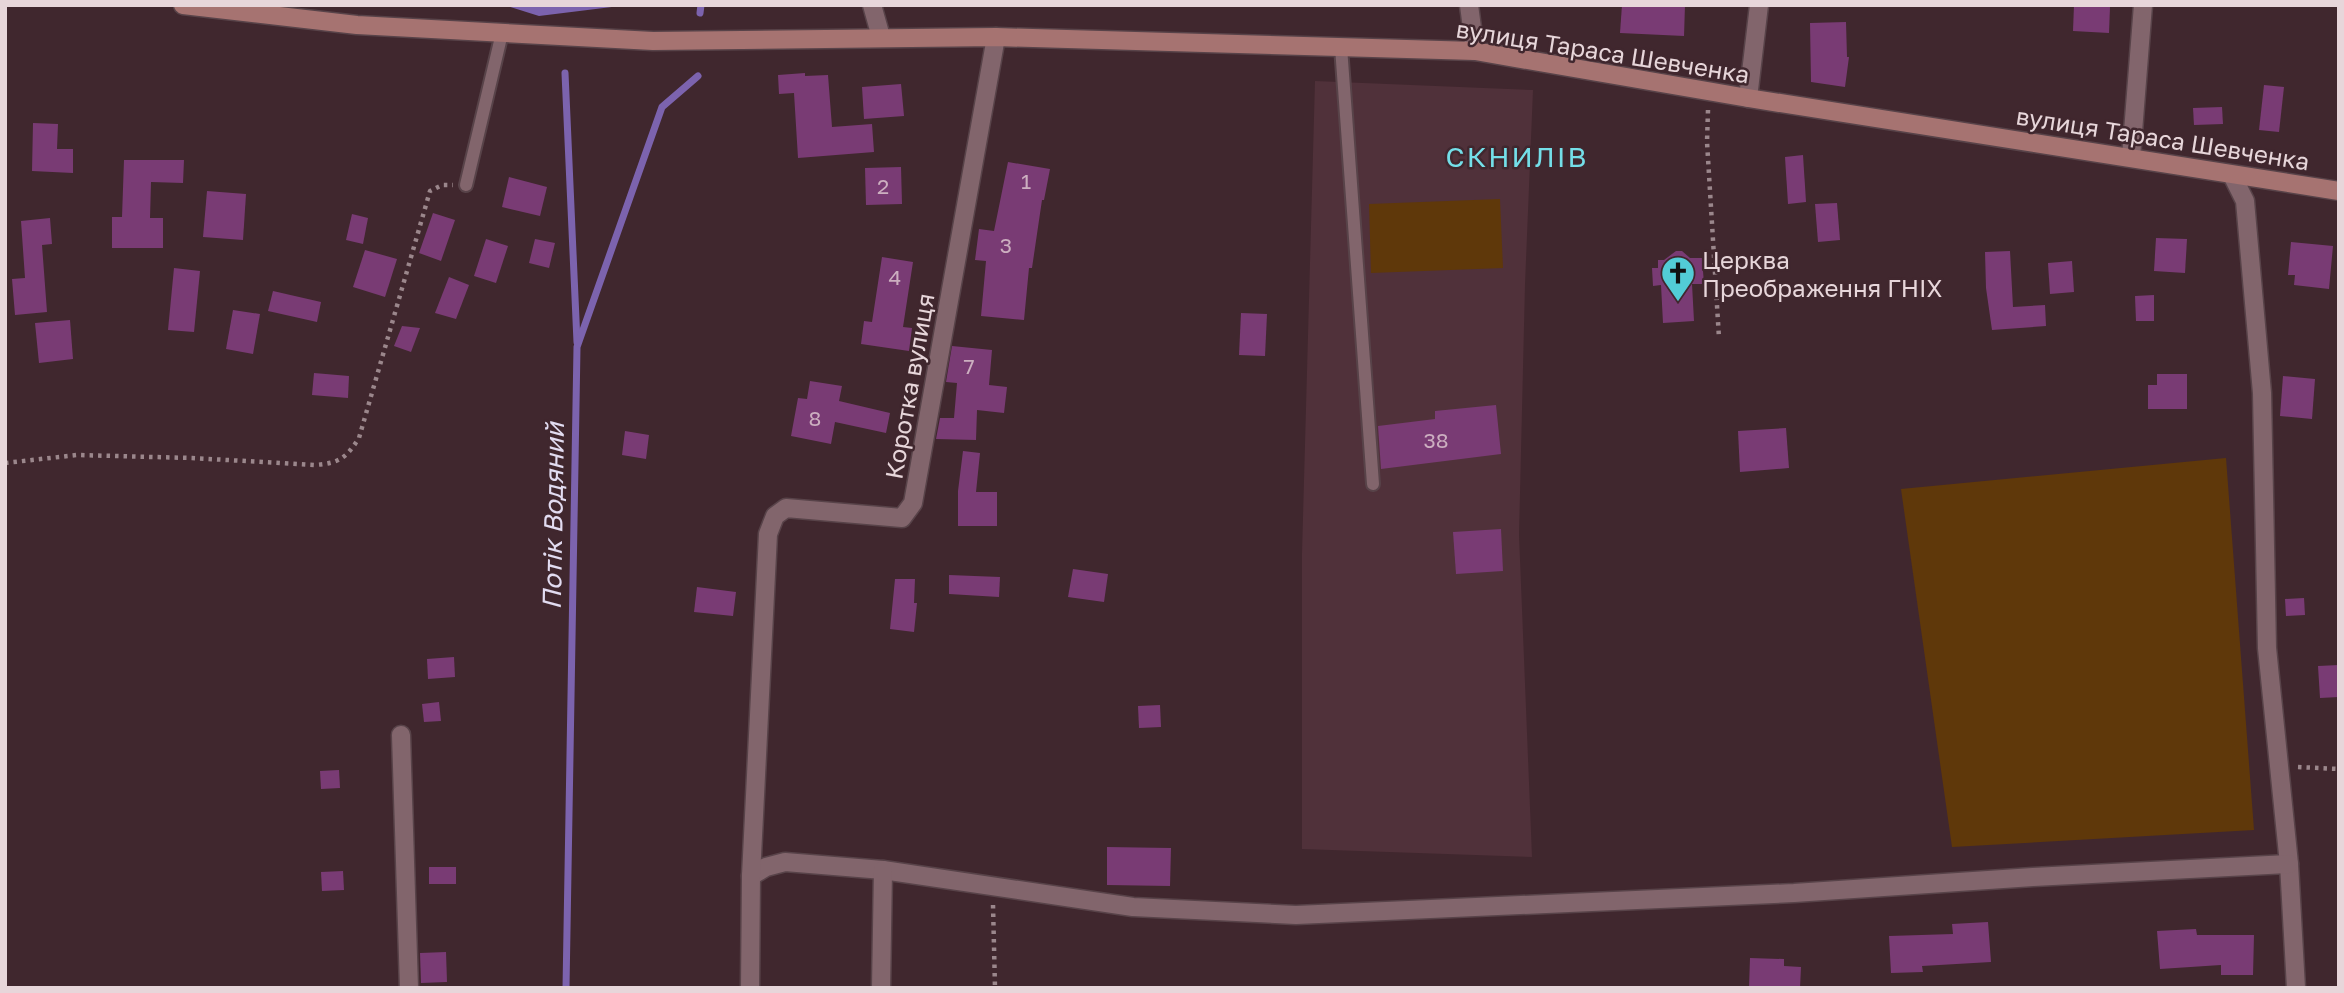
<svg xmlns="http://www.w3.org/2000/svg" width="2344" height="993" viewBox="0 0 2344 993" font-family="'Golos Text',sans-serif">
<rect width="100%" height="100%" fill="#40272e"/>
<polygon fill="#50313a" points="1315,81 1533,90 1525,284 1519,535 1532,857 1302,849 1302,554"/>
<g fill="#5f380a">
<polygon points="1500,199 1503,268 1371,273 1369,204"/>
<polygon points="2226,458 2254,830 1952,847 1901,489"/>
</g>
<polygon fill="#7c63ae" points="504,5 628,5 539,16"/>
<g fill="none" stroke-linecap="round" stroke-linejoin="round">
<g stroke="#7c63ae" stroke-width="7">
<polyline points="700,13 701,5"/>
<polyline points="565,73 577,342"/>
<polyline points="566,988 577,347 662,107 698,76"/>
</g>
</g>
<g fill="#793b74">
<polygon points="1622,5 1685,5 1684,36 1620,33"/>
<polygon points="2074,5 2110,7 2109,33 2073,31"/>
<polygon points="1846,22 1847,57 1849,57 1845,87 1811,82 1810,23"/>
<polygon points="805,73 805,76 828,75 832,127 872,124 874,152 798,158 794,93 779,94 778,75"/>
<polygon points="901,84 904,116 864,119 862,87"/>
<polygon points="2264,85 2284,87 2279,132 2259,130"/>
<polygon points="2222,107 2223,124 2194,125 2193,108"/>
<polygon points="33,123 58,124 57,149 73,149 73,173 32,171"/>
<polygon points="1803,155 1806,202 1788,204 1785,157"/>
<polygon points="124,160 184,160 183,183 151,182 150,218 163,218 163,248 112,248 112,217 122,217"/>
<polygon points="1008,162 1050,169 1044,200 1042,200 1032,268 1029,268 1024,320 981,316 986,261 975,260 979,229 994,231"/>
<polygon points="901,167 902,204 866,205 865,168"/>
<polygon points="509,177 547,187 540,216 502,207"/>
<polygon points="207,191 246,194 243,240 203,237"/>
<polygon points="1837,203 1840,240 1818,242 1815,204"/>
<polygon points="433,213 455,220 441,261 419,253"/>
<polygon points="352,214 368,218 363,244 346,240"/>
<polygon points="50,218 52,244 42,245 47,312 15,315 12,279 25,278 21,221"/>
<polygon points="2156,238 2187,239 2185,273 2154,271"/>
<polygon points="486,239 508,246 496,283 474,276"/>
<polygon points="535,239 555,243 549,268 529,263"/>
<polygon points="2291,242 2333,246 2329,289 2294,285 2295,275 2288,275"/>
<polygon points="365,250 397,259 385,297 353,287"/>
<polygon points="1676,251 1682,251 1690,258 1702,258 1704,284 1692,284 1694,321 1663,323 1661,285 1653,286 1652,268 1658,268 1658,260 1664,260"/>
<polygon points="2010,251 2013,307 2045,305 2046,326 1992,330 1986,288 1985,252"/>
<polygon points="882,257 913,262 903,327 912,328 909,351 861,344 864,321 872,322"/>
<polygon points="2072,261 2074,292 2050,294 2048,263"/>
<polygon points="174,268 200,271 194,332 168,330"/>
<polygon points="449,277 469,285 456,319 435,313"/>
<polygon points="273,291 321,302 317,322 268,311"/>
<polygon points="2154,295 2154,321 2136,321 2135,296"/>
<polygon points="233,310 260,314 253,354 226,349"/>
<polygon points="1241,313 1267,314 1265,356 1239,355"/>
<polygon points="70,320 73,359 39,363 35,323"/>
<polygon points="402,326 420,328 411,352 394,346"/>
<polygon points="952,346 992,350 989,385 1007,387 1004,413 977,410 976,440 936,439 940,418 954,418 957,383 946,382"/>
<polygon points="314,373 349,376 348,398 312,395"/>
<polygon points="2157,374 2187,374 2187,409 2148,409 2148,385 2157,385"/>
<polygon points="2283,376 2315,379 2312,419 2280,416"/>
<polygon points="810,381 842,386 839,401 890,413 886,433 835,422 831,444 791,436 798,398 807,399"/>
<polygon points="1496,405 1501,454 1381,469 1378,426 1435,419 1435,411"/>
<polygon points="1786,428 1789,468 1740,472 1738,431"/>
<polygon points="625,431 649,435 646,459 622,455"/>
<polygon points="963,451 980,453 976,492 997,492 997,526 958,526 958,491"/>
<polygon points="1501,529 1503,571 1456,574 1453,532"/>
<polygon points="1073,569 1108,574 1104,602 1068,597"/>
<polygon points="949,575 1000,577 999,597 949,594"/>
<polygon points="895,579 915,579 914,603 917,603 914,632 890,629"/>
<polygon points="697,587 736,592 733,616 694,612"/>
<polygon points="2304,598 2305,615 2286,616 2285,599"/>
<polygon points="454,657 455,677 428,679 427,659"/>
<polygon points="2339,665 2339,697 2320,698 2318,666"/>
<polygon points="439,702 441,721 424,722 422,704"/>
<polygon points="1160,705 1161,727 1139,728 1138,706"/>
<polygon points="339,770 340,788 321,789 320,771"/>
<polygon points="1107,847 1171,848 1170,886 1107,885"/>
<rect x="429" y="867" width="27" height="17"/>
<polygon points="343,871 344,890 322,891 321,872"/>
<polygon points="1988,922 1991,962 1922,966 1923,972 1891,973 1889,936 1953,934 1952,924"/>
<polygon points="2196,929 2197,935 2254,935 2253,975 2221,975 2221,965 2160,969 2157,931"/>
<polygon points="446,952 447,982 421,983 420,953"/>
<polygon points="1750,958 1784,959 1784,966 1801,967 1800,988 1749,988"/>
</g>
<g fill="none" stroke-linecap="round" stroke-linejoin="round">
<g stroke="#584349" stroke-width="16">
<g id="lane">
<polyline points="1341,47 1373,484"/>
<polyline points="466,185 502,33"/>
</g>
</g>
<g stroke="#584349" stroke-width="21">
<g id="street">
<polyline points="872,5 881,37"/>
<polyline points="1469,5 1475,51"/>
<polyline points="1748,98 1759,5"/>
<polyline points="2131,157 2143,5"/>
<polyline points="2232,175 2245,201 2262,393 2267,648 2289,864 2296,988"/>
<polyline points="401,735 409,988"/>
<polyline points="751,876 766,867 785,862 883,870 1133,907 1296,915 1794,893 2033,877 2289,864"/>
<polyline points="750,988 751,876 768,534 775,516 786,508 902,518 913,503 996,37"/>
<polyline points="881,988 883,870"/>
</g>
</g>
<g stroke="#584349" stroke-width="21">
<polyline id="secondary" points="183,5 357,25 653,41 996,37 1475,51 1748,98 2339,191"/>
</g>
<g stroke="#9b878c" stroke-width="4.5" stroke-dasharray="3.5 5" stroke-linecap="butt">
<polyline points="1708,110 1707,142 1719,338"/>
<path d="M5,463L77,455L192,458L315,465C340,463 346,458 359,438L430,191L442,185H453"/>
<polyline points="2298,767 2339,769"/>
<polyline points="993,905 995,988"/>
</g>
<use href="#lane" stroke="#82656c" stroke-width="12"/>
<use href="#street" stroke="#82656c" stroke-width="18"/>
<use href="#secondary" stroke="#a67371" stroke-width="18"/>
</g>
<defs>
<g id="church-pin" transform="scale(1.75)"><path d="M0 17L-7.5 6A9.5 9.5 0 1 1 7.5 6Z" fill="#52ccd6" stroke="#40272e"/><path d="M-1.2-6h2.4v3.5h3.3v2.4h-3.3V6h-2.4V-.1h-3.3v-2.4h3.3Z" fill="#111"/></g>
</defs>
<g fill-rule="evenodd">
<use href="#church-pin" x="1678" y="273"/>
</g>
<g text-anchor="middle" dominant-baseline="central" stroke-width="5" stroke-linejoin="round" paint-order="stroke">
<g font-size="21" fill="#ccafc0">
<text x="1026" y="181">1</text>
<text x="883" y="186">2</text>
<text x="1006" y="245">3</text>
<text x="895" y="277">4</text>
<text x="969" y="366">7</text>
<text x="815" y="418">8</text>
<text x="1436" y="440">38</text>
</g>
<g font-size="24" fill="#e7d6da" stroke="#40272e">
<text transform="translate(1603 51) rotate(9)">вулиця Тараса Шевченка</text>
<text transform="translate(2163 138) rotate(9)">вулиця Тараса Шевченка</text>
<text transform="translate(909 386) rotate(-80)">Коротка вулиця</text>
</g>
<g font-size="24" fill="#e7d6da" stroke="#40272e" text-anchor="start">
<text x="1702" y="259">Церква<tspan x="1702" dy="28">Преображення ГНІХ</tspan></text>
</g>
<g font-size="26" font-style="italic" fill="#e2dcf1" stroke="#40272e">
<text transform="translate(553 516) rotate(-89)">Потік Водяний</text>
</g>
<g font-size="28" letter-spacing="2" fill="#74dfe9" stroke="#40272e">
<text x="1517" y="156">СКНИЛІВ</text>
</g>
</g>
<rect width="2344" height="993" fill="none" stroke="#e7d6da" stroke-width="14"/>
</svg>
